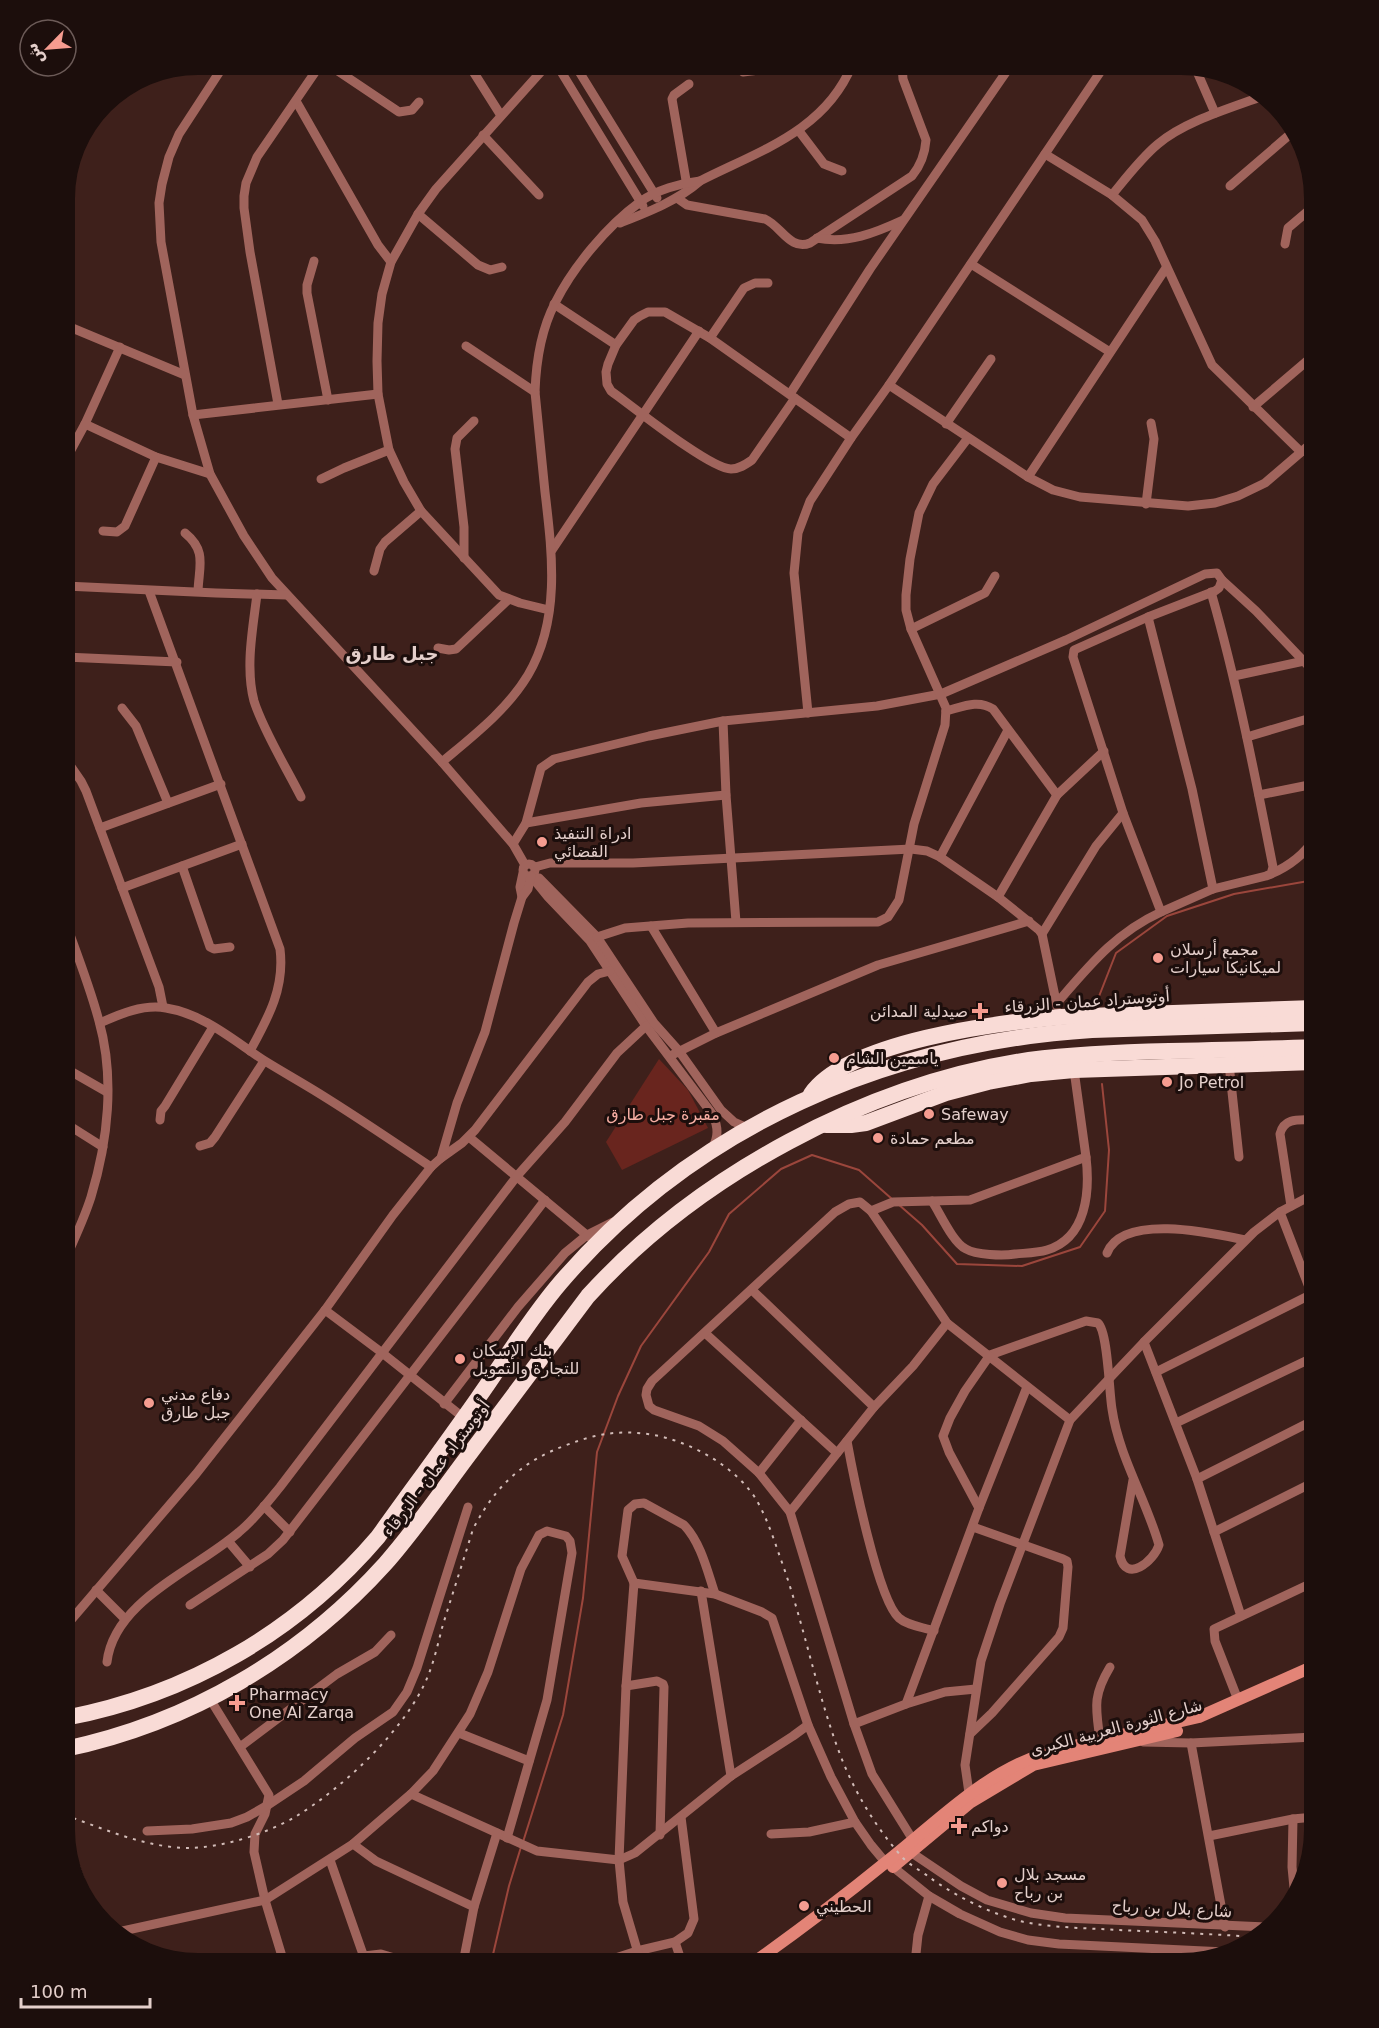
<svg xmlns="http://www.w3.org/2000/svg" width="1379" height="2028" font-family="'DejaVu Sans','Noto Naskh Arabic',sans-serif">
<rect width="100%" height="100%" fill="#3e201b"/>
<!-- green -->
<polygon fill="#69251e" points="659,1059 688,1090 708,1128 622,1170 606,1142"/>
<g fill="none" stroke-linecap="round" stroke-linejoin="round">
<!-- stream -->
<g stroke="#9b463c" stroke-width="2">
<polyline points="1096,1004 1116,953 1167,916 1234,894 1314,880"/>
<polyline points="898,1204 922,1225 957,1264 1022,1266 1080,1247 1105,1211 1109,1150 1102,1084"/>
<polyline points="523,1842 563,1715 583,1598 597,1452 618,1396 641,1346 709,1252 729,1214 781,1169 812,1155 859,1170 892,1199"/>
<polyline points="491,1963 509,1886 521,1847"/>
</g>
<!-- street -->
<g stroke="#a0645c" stroke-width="9">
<polyline points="224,65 179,134 169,157 162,184 159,203 161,242 193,415 210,474 244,536 272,578 442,762 513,844 525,865"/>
<polyline points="329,65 399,112 412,110 419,102"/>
<polyline points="469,65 500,114"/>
<polyline points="547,65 436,189 418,214 391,262 382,294 378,323 377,361 378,394 389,450 404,482 421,511 499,595 520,603 549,610"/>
<polyline points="557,65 643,206"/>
<polyline points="575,65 657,198"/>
<polyline points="1195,67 1215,113"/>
<polyline points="743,72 804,65"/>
<polyline points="296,101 378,245 391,262"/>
<polyline points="799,131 824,164 842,171"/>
<polyline points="483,135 539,195"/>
<polyline points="1045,154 1112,195 1142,220 1155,241 1212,365 1301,452"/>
<polyline points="687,186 672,99 674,95 689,84"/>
<polyline points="1230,186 1295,130"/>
<path d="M1112 195C1126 178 1141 158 1158 144 1185 121 1231 108 1263 96"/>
<path d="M677 198 687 205 765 219C781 226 790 251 810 243L912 176C921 165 925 154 926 140L903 79 902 65"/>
<polyline points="418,214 478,265 490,270 502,267"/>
<path d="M620 223C648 212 677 201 700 181 759 151 825 131 852 65"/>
<path d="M817 238C848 244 875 233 903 220"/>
<polyline points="1285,244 1288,228 1314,206"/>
<polyline points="314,261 307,285 307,293 328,400"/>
<polyline points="971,264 1110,352"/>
<polyline points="554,304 616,345"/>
<polyline points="65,325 185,375"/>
<polyline points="710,338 744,288 755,283 768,283"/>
<polyline points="466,346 535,392"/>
<polyline points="889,385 1028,477 1053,490 1080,497 1188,506 1215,503 1238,496 1265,483 1314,441"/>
<polyline points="790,394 870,269 1011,65"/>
<path d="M795 398 752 460C745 465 739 469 731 469 710 469 632 406 611 391L607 384 606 372 608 364 616 345 634 320 640 316 648 312H665L710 338 851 438"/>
<polyline points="278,404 250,252 244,208 244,196 246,183 257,157 320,65"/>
<polyline points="1253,407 1314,355"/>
<polyline points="193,415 378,394"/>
<polyline points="85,424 156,457 210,474"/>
<polyline points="946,424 991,359"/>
<polyline points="65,461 85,424 120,347"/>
<polyline points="1028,477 1166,268"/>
<polyline points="321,479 344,468 389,450"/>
<polyline points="1146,504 1154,439 1151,423"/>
<polyline points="103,531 117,532 125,526 156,457"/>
<path d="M185 533C207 551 199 566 198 591"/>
<polyline points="552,550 699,331"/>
<polyline points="464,558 464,527 455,449 457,438 474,421"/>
<polyline points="374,571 380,549 385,542 421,511"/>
<polyline points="1222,580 1256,611 1314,672"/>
<polyline points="65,586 216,593 287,595"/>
<path d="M149 591 280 949C285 988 268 1018 250 1051"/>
<path d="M257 594C253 628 245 667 254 701 263 730 287 769 301 797"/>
<polyline points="1148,617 1192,789 1213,889"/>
<polyline points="911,629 985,593 995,576"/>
<polyline points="438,648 449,650 456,649 509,599"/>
<polyline points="65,657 177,662"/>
<polyline points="1234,676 1304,661"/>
<polyline points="122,708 136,726 168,803"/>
<path d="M946 711C962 707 978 699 993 709L1057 795"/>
<polyline points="808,713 794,573 798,533 810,501 851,438 889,385 1105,65"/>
<polyline points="723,721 726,795 736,922"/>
<polyline points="1247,737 1314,717"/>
<polyline points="65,758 81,781 86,791 159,987 163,1007"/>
<path d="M442 762C473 736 507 710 528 675 561 619 552 552 545 492 542 459 538 425 535 392 536 363 541 330 555 303 573 267 607 226 640 202 656 190 681 183 700 181"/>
<polyline points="1259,795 1314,784"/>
<polyline points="526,823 641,803 726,795"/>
<polyline points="100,828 221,784"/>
<path d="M513 844 526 823 541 768 554 759 649 736 723 721 877 706 941 694 1066 640 1205 574 1217 573 1222 580 1219 588 1215 591 1148 617 1074 650 1073 657 1123 813 1161 912C1115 933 1089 966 1057 1003"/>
<polyline points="940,857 1008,730"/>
<circle cx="529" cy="870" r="6"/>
<polyline points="182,866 210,947 214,949 230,947"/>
<polyline points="535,867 550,863 633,863 911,849 927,851 940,857 998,897 1039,930 1042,934 1057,1006"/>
<path d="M1271 874C1289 866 1304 855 1314 839"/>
<path d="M531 876 548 897 590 941 646 1026 713 1115C718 1127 719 1137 712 1148"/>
<polyline points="539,878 597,937 654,1023 679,1051 721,1110 734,1122 750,1129"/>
<polyline points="122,888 242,844"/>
<polyline points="522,897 520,887 523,873"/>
<polyline points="998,897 1057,795 1104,751"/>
<path d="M1161 912 1213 889 1266 876 1271 874 1273 867C1255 775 1237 683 1211 592"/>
<polyline points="651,926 716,1033"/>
<polyline points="1042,934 1096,846 1123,813"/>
<polyline points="597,937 625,928 688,923 878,922 888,917 899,900 914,824 945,725 946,708 911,629 906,610 906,595 910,559 919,513 933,484 968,438"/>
<path d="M100 1023C120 1014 143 1004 166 1008 204 1014 234 1041 265 1061 286 1074 308 1086 328 1099 363 1121 397 1144 431 1167"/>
<polyline points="670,1056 716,1033 878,965 1029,921"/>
<polyline points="1229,1064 1239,1157"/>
<polyline points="65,1068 107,1092"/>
<polyline points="160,1120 161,1111 165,1106 213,1027"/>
<polyline points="65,1123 103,1147"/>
<polyline points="469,1137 589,1237"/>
<polyline points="200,1146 210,1143 215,1137 264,1061"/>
<polyline points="441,1158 462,1143 475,1130 588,982 598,974 610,971"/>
<path d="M932 1201C940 1213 953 1243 966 1249 976 1255 1003 1256 1015 1254 1026 1253 1037 1253 1047 1250 1087 1238 1090 1191 1086 1157"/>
<path d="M1291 1206 1280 1134C1284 1117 1300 1120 1314 1120"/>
<polyline points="871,1211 893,1202 970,1200 1086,1157 1074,1070"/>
<polyline points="1280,1212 1312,1295"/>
<path d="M1107 1253C1123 1213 1212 1233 1245 1240"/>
<path d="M65 1260C74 1240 84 1219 91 1197 108 1141 115 1078 99 1021 90 987 77 954 65 921"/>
<polyline points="752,1290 874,1407"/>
<polyline points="325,1310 381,1352 464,1418"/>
<polyline points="705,1333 837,1453"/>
<polyline points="1144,1342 1197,1479 1241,1616"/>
<polyline points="1156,1372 1314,1293"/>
<polyline points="444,1404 518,1307 565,1253 587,1235 613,1222"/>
<polyline points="1176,1423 1314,1357"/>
<path d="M847 1441C853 1474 878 1600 899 1618 908 1626 923 1627 934 1631"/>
<polyline points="759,1473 801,1420"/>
<polyline points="1197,1479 1314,1420"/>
<polyline points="264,1506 290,1532"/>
<path d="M979 1508 949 1452 943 1436 950 1418 965 1391 990 1355 1086 1321 1098 1323C1108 1332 1109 1392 1112 1409 1119 1457 1146 1499 1159 1545 1154 1561 1126 1584 1120 1556L1133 1480"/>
<polyline points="790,1512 874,1407 913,1366 947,1323"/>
<polyline points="1214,1532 1314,1482"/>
<polyline points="228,1541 250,1567"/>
<path d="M634 1583 622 1556 628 1510 635 1504 644 1503 684 1525C701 1543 707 1570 715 1594"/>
<polyline points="96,1590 125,1619"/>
<polyline points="701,1591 731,1776"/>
<polyline points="190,1605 268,1554 283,1540 545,1200"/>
<polyline points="65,1627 196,1474 325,1310 393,1215 431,1167 441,1158 457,1103 485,1032 514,923 522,897 528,889 531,876"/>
<path d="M107 1662C114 1600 197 1569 239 1532 254 1520 267 1503 280 1487L517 1176 565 1122 617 1053 646 1026"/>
<polyline points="626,1686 657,1681 663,1684 664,1687 660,1835"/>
<polyline points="210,1699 269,1795 265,1814 255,1834 254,1852 265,1900 284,1963"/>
<polyline points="1238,1700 1215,1641 1214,1629 1314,1582"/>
<polyline points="906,1704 945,1692 976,1689"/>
<polyline points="854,1724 906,1704 979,1508 1027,1387"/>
<polyline points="459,1733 529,1761"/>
<polyline points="970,1734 992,1713 1059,1637 1063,1628 1068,1567 1067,1561 1063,1559 973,1527"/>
<path d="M1100 1740C1096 1708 1092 1697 1110 1667"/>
<polyline points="1143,1742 1191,1743 1314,1737"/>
<polyline points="1191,1743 1225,1927"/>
<polyline points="240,1747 337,1674 375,1652 391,1635"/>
<polyline points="411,1794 537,1851 619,1860 635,1853 731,1776 793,1736 808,1725"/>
<polyline points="970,1800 965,1765 981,1661 1000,1604 1070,1420 1144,1342 1254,1232 1280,1212 1314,1194"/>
<polyline points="1293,1819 1292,1867 1295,1898"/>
<polyline points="147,1831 192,1829 231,1823 247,1817 268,1805 304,1781 355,1738 393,1712 407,1692 417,1668 468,1507"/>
<polyline points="771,1834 809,1832 855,1822"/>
<polyline points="1209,1836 1293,1819 1314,1817"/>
<polyline points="913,1840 872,1774 854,1724 790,1512 759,1473 723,1441 699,1426 654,1410 649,1406 646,1395 647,1389 652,1381 835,1212 849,1204 860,1202 871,1211 947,1323 1070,1420"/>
<polyline points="353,1844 376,1861 474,1907"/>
<polyline points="912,1853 961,1886 987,1900 1031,1913 1065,1918 1266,1927"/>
<polyline points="72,1857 89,1904"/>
<polyline points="330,1860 366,1963"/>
<polyline points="893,1867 929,1896 960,1914 1000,1932 1028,1940 1059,1944 1225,1952"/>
<polyline points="118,1932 265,1900 353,1844 411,1794 433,1771 470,1714 488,1672 521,1569 539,1535 547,1531 566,1536 570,1541 572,1553 547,1700 507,1838"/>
<polyline points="675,1942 682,1963"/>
<polyline points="364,1956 381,1954 411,1963"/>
<polyline points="463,1963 474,1907 497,1833"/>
<polyline points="600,1963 637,1951 675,1942 688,1933 694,1919 681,1817"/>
<polyline points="641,1963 623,1902 619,1860 626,1686 634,1583 715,1594 762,1612 772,1618 808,1725 831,1777 855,1822 871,1845 886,1863"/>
<polyline points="915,1963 918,1935 929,1896"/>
</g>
<!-- secondary -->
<g stroke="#e38477" stroke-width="12">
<polyline points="893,1867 971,1802 1033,1765 1177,1731"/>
<path d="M753 1963C798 1931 842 1898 885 1863 939 1821 984 1771 1052 1751L1199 1717 1314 1666"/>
</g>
<!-- highway -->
<g stroke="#f9dbd6" stroke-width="16">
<path d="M811 1094C848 1041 998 1023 1060 1017L1314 1008"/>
<polyline points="826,1125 851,1125 866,1123 946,1093 988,1082 1031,1074 1074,1070 1314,1062"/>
<path d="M65 1718C187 1695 297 1632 378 1537 411 1491 445 1445 478 1398 505 1360 530 1318 561 1282 696 1125 887 1043 1092 1030L1314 1023"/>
<path d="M65 1749C189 1723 300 1658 385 1564 416 1529 443 1489 471 1452 510 1400 549 1348 588 1296 698 1175 867 1084 1029 1060 1075 1054 1122 1052 1169 1051 1218 1050 1266 1049 1314 1047"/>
</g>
<!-- rail -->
<path stroke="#d2bcb8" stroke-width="2" stroke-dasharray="3 6" stroke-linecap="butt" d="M65 1815C104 1829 144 1847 187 1848 221 1848 266 1834 295 1817 343 1788 407 1728 428 1676 434 1661 438 1644 442 1628 452 1595 463 1562 473 1529 501 1475 535 1453 591 1437 621 1429 656 1432 684 1444 710 1454 738 1473 754 1496 766 1515 773 1537 780 1557 803 1620 815 1686 838 1749 852 1788 875 1827 903 1858 910 1865 921 1871 929 1877 955 1896 993 1915 1024 1922 1055 1928 1087 1928 1118 1930 1164 1932 1211 1934 1257 1937"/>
</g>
<!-- markers -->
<g fill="#f59c90" stroke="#1c0e0c" stroke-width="2">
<circle cx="542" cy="842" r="6"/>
<circle cx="1158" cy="958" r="6"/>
<path d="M977 1002h6v6h6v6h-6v6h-6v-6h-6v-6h6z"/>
<circle cx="834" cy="1058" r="6"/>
<circle cx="1167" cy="1082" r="6"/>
<circle cx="929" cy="1114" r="6"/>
<circle cx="878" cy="1138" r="6"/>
<circle cx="460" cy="1359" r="6"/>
<circle cx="149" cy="1403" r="6"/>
<path d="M234 1694h6v6h6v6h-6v6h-6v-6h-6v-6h6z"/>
<path d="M956 1817h6v6h6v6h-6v6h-6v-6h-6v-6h6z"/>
<circle cx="1002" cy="1883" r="6"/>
<circle cx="804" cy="1906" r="6"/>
</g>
<g text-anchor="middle" stroke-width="6" stroke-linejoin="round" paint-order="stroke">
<!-- poi labels -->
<g font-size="16" fill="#e4cfcb" stroke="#1c0e0c" text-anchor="start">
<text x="554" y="839">ادراة التنفيذ<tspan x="554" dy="18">القضائي</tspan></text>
<text x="1170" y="955">مجمع أرسلان<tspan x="1170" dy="18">لميكانيكا سيارات</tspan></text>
<text x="968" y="1017" text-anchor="end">صيدلية المدائن</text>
<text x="846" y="1064">ياسمين الشام</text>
<text x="1179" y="1088">Jo Petrol</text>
<text x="941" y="1120">Safeway</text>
<text x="890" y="1144">مطعم حمادة</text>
<text x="472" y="1356">بنك الإسكان<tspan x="472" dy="18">للتجارة والتمويل</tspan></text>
<text x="161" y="1400">دفاع مدني<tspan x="161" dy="18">جبل طارق</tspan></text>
<text x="249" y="1700">Pharmacy<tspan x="249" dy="18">One Al Zarqa</tspan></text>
<text x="971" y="1832">دواكم</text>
<text x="1014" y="1880">مسجد بلال<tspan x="1014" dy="18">بن رباح</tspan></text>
<text x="816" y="1912">الحطيني</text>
</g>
<!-- street labels -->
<g font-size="16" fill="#e4cfcb" stroke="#1c0e0c">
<text transform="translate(1087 1001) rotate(-4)" y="6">أوتوستراد عمان - الزرقاء</text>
<text transform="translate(436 1468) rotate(-53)" y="6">أوتوستراد عمان - الزرقاء</text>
<text transform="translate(1116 1727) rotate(-15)" y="6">شارع الثورة العربية الكبرى</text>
<text transform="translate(1172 1908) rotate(3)" y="6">شارع بلال بن رباح</text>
</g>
<!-- park labels -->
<g font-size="16" fill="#f7aea3" stroke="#1c0e0c">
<text x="663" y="1120">مقبرة جبل طارق</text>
</g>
<!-- neighbourhood labels -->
<g font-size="18" font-weight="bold" fill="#e4cfcb" stroke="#1c0e0c">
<text x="392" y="660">جبل طارق</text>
</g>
</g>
<!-- crop -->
<path d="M0 0H1379V2028H0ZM198 75H1181A123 123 0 0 1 1304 198V1830A123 123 0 0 1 1181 1953H198A123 123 0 0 1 75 1830V198A123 123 0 0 1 198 75Z" fill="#1c0e0c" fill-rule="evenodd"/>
<!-- north arrow -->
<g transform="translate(48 48) rotate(245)"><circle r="28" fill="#1c0e0c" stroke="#6c5b58" stroke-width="1.5"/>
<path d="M0-4.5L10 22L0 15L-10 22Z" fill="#f59c90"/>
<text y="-9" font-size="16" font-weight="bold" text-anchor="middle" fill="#e4cfcb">ش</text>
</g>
<!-- scale -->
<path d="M21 1998v9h129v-9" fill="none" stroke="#e4cfcb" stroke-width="3"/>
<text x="30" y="1998" font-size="18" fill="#e4cfcb" stroke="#1c0e0c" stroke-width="4.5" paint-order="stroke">100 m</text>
</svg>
